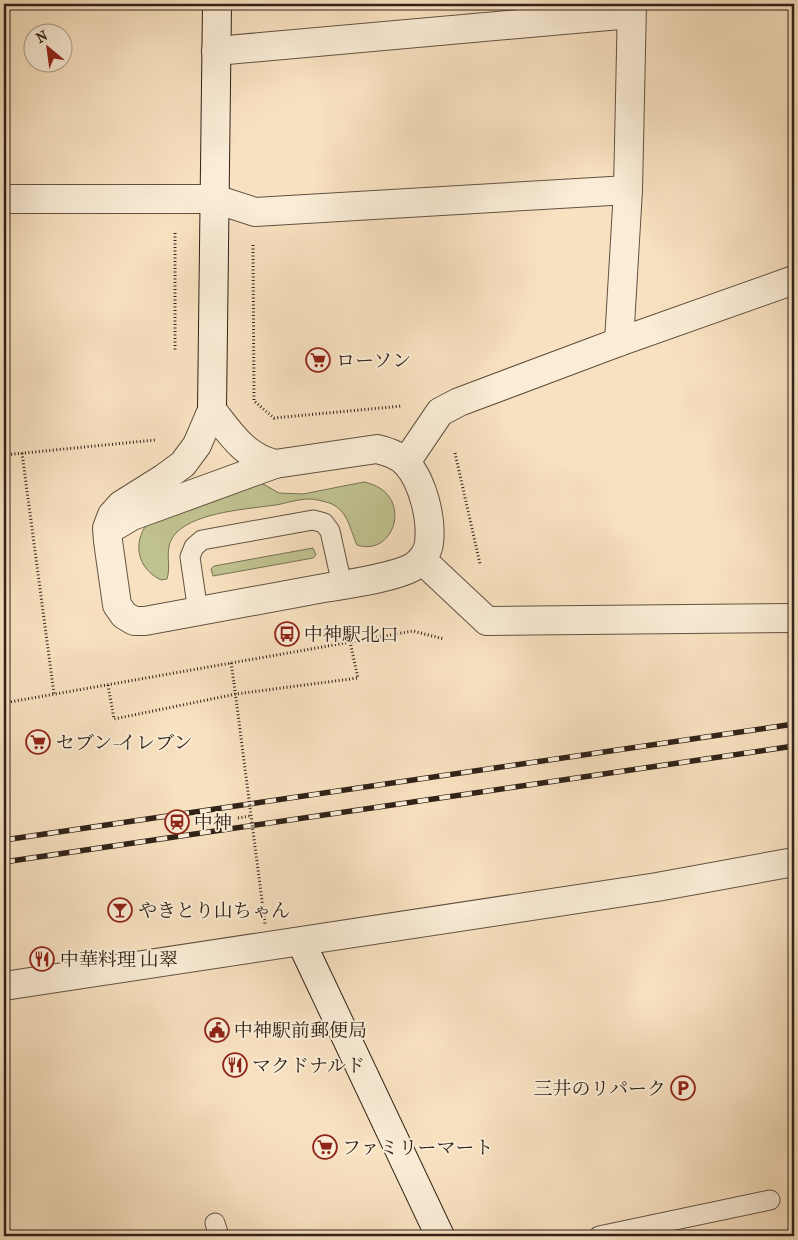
<svg xmlns="http://www.w3.org/2000/svg" width="798" height="1240" font-family="'IM FELL French Canon','Noto Serif JP',serif">
<rect width="100%" height="100%" fill="#f8e1c0"/>
<filter id="stains"><feTurbulence type="fractalNoise" baseFrequency=".004" numOctaves="4"/><feColorMatrix values="0 0 0 0 .2 0 0 0 0 .09 0 0 0 0 .02 0 0 0 .5 -.17"/></filter>
<radialGradient id="worn" r=".72"><stop offset=".6" stop-color="#630" stop-opacity="0"/><stop offset="1" stop-color="#630" stop-opacity=".3"/></radialGradient>
<!-- green -->
<g fill="#c0c290" stroke="#787254">
<path d="M256 480 279 493 303 494 364 482C415 492 396 558 357 545 350 530 349 513 332 504 327 502 315 499 310 499 298 499 287 503 276 505 247 509 198 512 177 532 162 547 172 563 167 579L161 580C138 569 132 544 147 524Z"/>
<polygon points="313,548 316,555 313,558 213,576 211,569 214,566"/>
</g>
<g fill="none" stroke-linecap="round" stroke-linejoin="round">
<!-- lane casing -->
<g stroke="#625242" stroke-width="21">
<g id="lane">
<polyline points="198,612 190,557 194,547 202,540 313,520 324,523 330,531 342,585"/>
<polyline points="215,1223 219,1236"/>
<polyline points="599,1236 770,1200"/>
</g>
</g>
<!-- street casing -->
<g stroke="#625242" stroke-width="30">
<g id="street">
<polyline points="216,51 631,14"/>
<polyline points="4,199 215,199 255,212 628,190"/>
<polyline points="619,342 628,190 632,4"/>
<path d="M212 410C230 433 245 457 275 464L377 449C388 452 399 455 407 464 423 482 432 519 429 543 428 552 421 562 413 567 393 578 348 584 324 588 264 599 204 610 145 621H134L124 615 117 605 108 541 107 528 112 515 121 505 164 478 183 464 197 445Z"/>
<polyline points="406,462 440,412 459,402 619,342 794,280"/>
<polyline points="117,525 132,516 275,464"/>
<polyline points="422,560 487,621 794,618"/>
<polyline points="4,986 657,887 794,862"/>
</g>
</g>
<!-- secondary casing -->
<g stroke="#302218" stroke-width="30">
<g id="secondary">
<polyline points="212,410 217,4"/>
<polyline points="301,942 440,1236"/>
</g>
</g>
<!-- path -->
<g stroke="#302218" stroke-width="3" stroke-dasharray="1 2.5" stroke-linecap="butt">
<polyline points="175,233 175,352"/>
<polyline points="253,245 254,401 274,418 402,406"/>
<polyline points="22,453 54,694"/>
<polyline points="455,453 480,564"/>
<polyline points="4,455 155,440"/>
<polyline points="231,663 234,683"/>
<polyline points="108,685 114,719 236,694 358,678 350,642"/>
<polyline points="4,703 413,631 444,639"/>
<polyline points="238,818 250,816"/>
</g>
<!-- lane -->
<use href="#lane" stroke="#faecd6" stroke-width="19"/>
<!-- street -->
<use href="#street" stroke="#faecd6" stroke-width="28"/>
<!-- secondary -->
<use href="#secondary" stroke="#faecd6" stroke-width="28"/>
<!-- rail casing -->
<g stroke="#302218" stroke-width="5.5">
<g id="rail">
<polyline points="4,840 794,724"/>
<polyline points="4,862 794,746"/>
</g>
</g>
<!-- rail -->
<use href="#rail" stroke="#faecd6" stroke-width="4" stroke-dasharray="11" stroke-linecap="butt"/>
<!-- path-bridge -->
<polyline stroke="#302218" stroke-width="3" stroke-dasharray="1 2.5" stroke-linecap="butt" points="234,683 265,924"/>
</g>
<!-- icons -->
<defs>
<g id="supermarket-ring" transform="scale(1.25)"><circle r="9.5" fill="#faecd6" stroke="#8f2418" stroke-width="1.5"/><path d="M-6-5.5h2.5l.6 2H6L4.5 2H-2.5L-4.4-4H-6ZM-1.5 3.2a1.3 1.3 0 1 0 .1 0ZM3 3.2a1.3 1.3 0 1 0 .1 0Z" fill="#8f2418"/></g>
<g id="bus-ring" transform="scale(1.25)"><circle r="9.5" fill="#faecd6" stroke="#8f2418" stroke-width="1.5"/><path d="M-5-6H5V4H4V6H2V4H-2V6H-4V4H-5ZM-3.5-4V0h7V-4ZM-3.5 1.2v1.5H-2V1.2ZM2 1.2v1.5H3.5V1.2Z" fill="#8f2418"/></g>
<g id="station-ring" transform="scale(1.25)"><circle r="9.5" fill="#faecd6" stroke="#8f2418" stroke-width="1.5"/><path d="M-3-6H3Q5-6 5-4V2Q5 4 3 4L4.5 6H3L1.5 4h-3L-3 6H-4.5L-3 4Q-5 4-5 2V-4Q-5-6-3-6ZM-3.5-4v3h7v-3ZM-3.5 1v1.5H-2V1ZM2 1v1.5H3.5V1Z" fill="#8f2418"/></g>
<g id="bar-ring" transform="scale(1.25)"><circle r="9.5" fill="#faecd6" stroke="#8f2418" stroke-width="1.5"/><path d="M-6-5H6L.8 .8V4.5H3.5V6h-7V4.5H-.8V.8Z" fill="#8f2418"/></g>
<g id="restaurant-ring" transform="scale(1.25)"><circle r="9.5" fill="#faecd6" stroke="#8f2418" stroke-width="1.5"/><path d="M-5-6h1v4h1v-4h1v4h1v-4h1v5L-1.5 .5V6h-2V.5L-5-1ZM5-6V6H3V1.5H1.5Q1.5-4 5-6Z" fill="#8f2418"/></g>
<g id="civic-ring" transform="scale(1.25)"><circle r="9.5" fill="#faecd6" stroke="#8f2418" stroke-width="1.5"/><path d="M-.6-6.5H3V-4.5H.6V-3L4-1V1h2V6H-6V1h2V-1L-.6-3ZM-1.2 2.5V6h2.4V2.5Z" fill="#8f2418"/></g>
<g id="parking-ring" transform="scale(1.25)"><circle r="9.5" fill="#faecd6" stroke="#8f2418" stroke-width="1.5"/><path d="M-3.5-5.5H1a3.5 3.5 0 0 1 0 7H-1V5.5H-3.5ZM-1-3.4V-.6H.8a1.4 1.4 0 0 0 0-2.8Z" fill="#8f2418"/></g>
</defs>
<g fill-rule="evenodd">
<use href="#supermarket-ring" x="318" y="360"/>
<use href="#bus-ring" x="287" y="634"/>
<use href="#supermarket-ring" x="38" y="742"/>
<use href="#station-ring" x="177" y="822"/>
<use href="#bar-ring" x="120" y="910"/>
<use href="#restaurant-ring" x="42" y="959"/>
<use href="#civic-ring" x="217" y="1030"/>
<use href="#restaurant-ring" x="235" y="1065"/>
<use href="#parking-ring" x="683" y="1088"/>
<use href="#supermarket-ring" x="325" y="1147"/>
</g>
<g text-anchor="middle" stroke-width="4" stroke-linejoin="round" paint-order="stroke">
<!-- poi labels -->
<g font-size="19" fill="#302218" stroke="#faecd6" text-anchor="start">
<text x="336" y="367">ローソン</text>
<text x="304" y="641">中神駅北口</text>
<text x="56" y="749">セブン-イレブン</text>
<text x="194" y="829">中神</text>
<text x="138" y="917">やきとり山ちゃん</text>
<text x="60" y="966">中華料理 山翠</text>
<text x="234" y="1037">中神駅前郵便局</text>
<text x="252" y="1072">マクドナルド</text>
<text x="666" y="1095" text-anchor="end">三井のリパーク</text>
<text x="342" y="1154">ファミリーマート</text>
</g>
</g>
<!-- margin -->
<rect width="798" height="1240" fill="none" stroke="#f8e1c0" stroke-width="20"/>
<rect x="5" y="5" width="788" height="1230" fill="none" stroke="#302218" stroke-width="2.5"/>
<rect x="10" y="10" width="778" height="1220" fill="none" stroke="#302218"/>
<!-- north arrow -->
<g transform="translate(48 48) rotate(331)"><circle r="24" fill="#faecd6" stroke="#a99b8a"/>
<path d="M0-4L9 19L0 12L-9 19Z" fill="#8f2418"/>
<text y="-8" font-size="14" font-weight="bold" text-anchor="middle" fill="#302218">N</text>
</g>
<rect width="100%" height="100%" filter="url(#stains)"/>
<rect width="100%" height="100%" fill="url(#worn)"/>
</svg>
